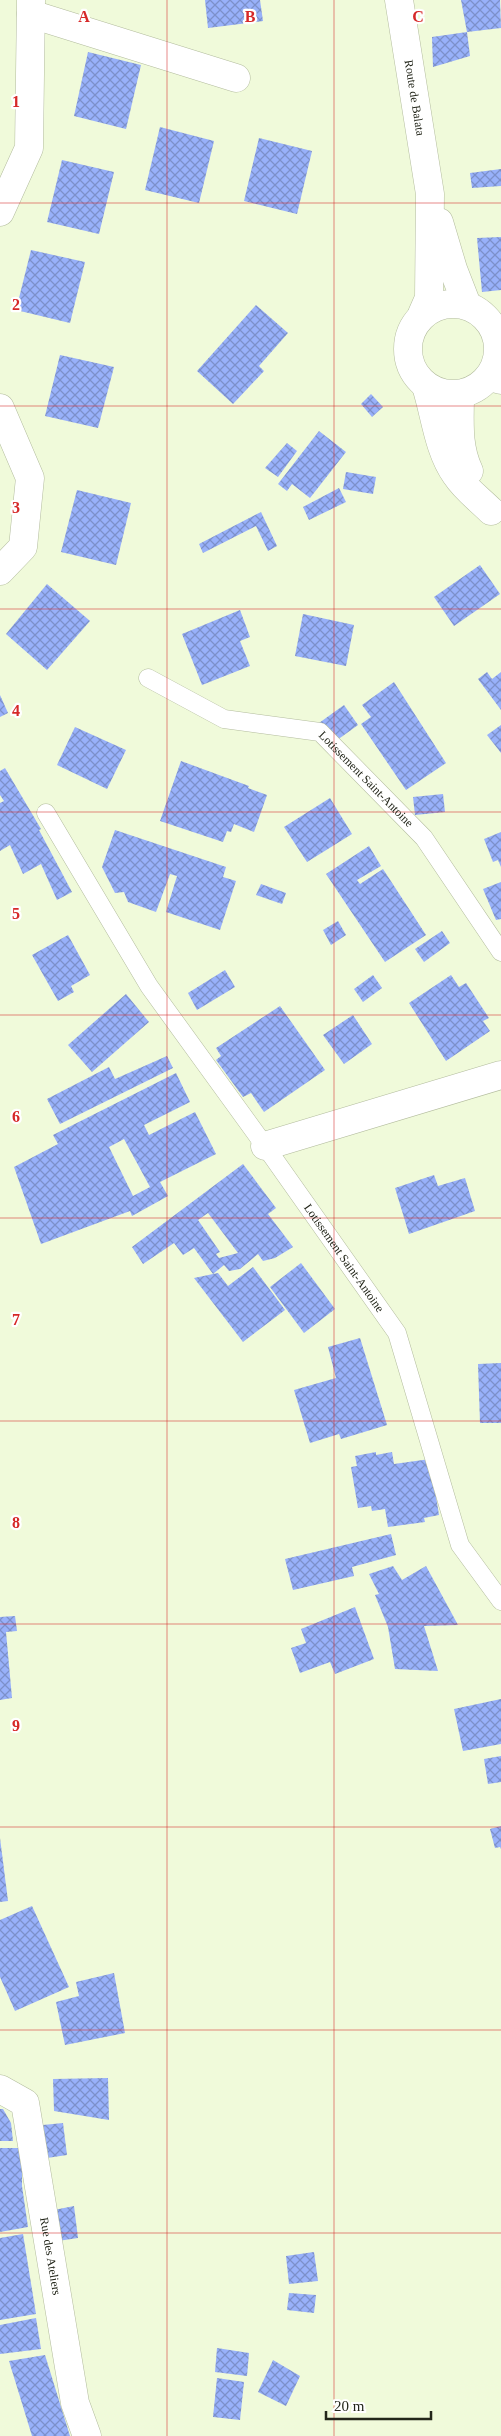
<svg xmlns="http://www.w3.org/2000/svg" width="501" height="2436" font-family="Georgia,serif">
<defs>
<pattern id="building-cross-hatch" width="8" height="8" patternUnits="userSpaceOnUse" patternTransform="scale(1.25)"><rect width="8" height="8" fill="#98b1fa"/><path d="M0 0l8 8M0 8l8-8" fill="none" stroke="#7c90ca"/></pattern>
</defs>
<rect width="100%" height="100%" fill="#f0fada"/>
<!-- building -->
<g fill="url(#building-cross-hatch)" fill-rule="evenodd">
<polygon points="205,0 260,0 263,21 208,28"/>
<polygon points="461,0 500,0 501,28 467,32"/>
<polygon points="467,32 470,56 433,67 432,37"/>
<polygon points="88,52 141,65 126,129 74,116"/>
<polygon points="160,127 214,141 199,203 145,190"/>
<polygon points="259,138 312,151 297,214 244,201"/>
<polygon points="62,160 114,172 99,234 47,222"/>
<polygon points="501,169 501,186 472,188 470,173"/>
<polygon points="501,237 501,290 482,292 477,238"/>
<polygon points="31,250 85,262 70,323 16,310"/>
<polygon points="256,305 288,333 259,366 264,371 233,404 197,371"/>
<polygon points="60,355 114,367 98,428 45,416"/>
<polygon points="371,394 383,407 372,417 361,404"/>
<polygon points="319,431 346,452 310,498 292,484 287,491 278,484"/>
<polygon points="287,443 297,451 278,477 265,468"/>
<polygon points="346,472 376,477 373,494 343,489"/>
<polygon points="339,488 346,502 309,520 303,507"/>
<polygon points="77,490 131,503 116,565 61,552"/>
<polygon points="261,512 277,546 268,551 256,526 203,553 199,544"/>
<polygon points="480,565 500,594 454,626 434,597"/>
<polygon points="47,584 90,621 47,670 6,634"/>
<polygon points="240,610 250,637 240,641 250,666 202,685 182,634"/>
<polygon points="303,614 354,625 346,666 295,656"/>
<polygon points="487,672 492,679 501,672 501,710 478,679"/>
<polygon points="394,682 446,763 406,790 361,724 371,717 362,705"/>
<polygon points="0,695 8,713 0,717"/>
<polygon points="344,705 358,725 333,743 319,723"/>
<polygon points="501,725 501,753 487,735"/>
<polygon points="75,727 126,750 107,789 57,765"/>
<polygon points="181,761 249,786 248,788 267,795 254,832 234,824 231,832 227,831 223,842 160,821"/>
<polygon points="5,768 41,829 39,830 72,892 57,900 41,864 23,874 10,845 0,851 0,803 4,801 0,795 0,771"/>
<polygon points="443,794 445,812 415,815 413,797"/>
<polygon points="330,798 352,834 307,862 284,827"/>
<polygon points="115,830 226,867 223,877 236,881 220,930 166,912 177,876 170,874 156,912 128,902 124,892 115,893 102,867"/>
<polygon points="501,832 501,867 498,860 493,862 484,839"/>
<polygon points="369,846 381,866 357,880 360,884 383,869 426,935 385,962 326,874"/>
<polygon points="501,882 501,919 496,920 483,889"/>
<polygon points="261,884 286,893 282,904 256,895"/>
<polygon points="338,921 346,935 331,945 323,930"/>
<polygon points="442,931 450,943 424,962 415,949"/>
<polygon points="68,935 90,975 71,986 74,992 58,1001 32,955"/>
<polygon points="225,970 235,987 197,1010 188,993"/>
<polygon points="373,975 382,988 363,1002 354,989"/>
<polygon points="451,975 459,987 466,983 489,1018 483,1021 490,1031 446,1061 409,1003"/>
<polygon points="126,994 149,1022 92,1072 68,1045"/>
<polygon points="280,1006 325,1070 264,1112 251,1093 243,1097 216,1060 221,1056 216,1048"/>
<polygon points="353,1015 372,1044 344,1064 323,1035"/>
<polygon points="167,1056 173,1068 60,1124 47,1099 109,1067 115,1079"/>
<path d="M176 1073 190 1102 144 1125 149 1135 195 1112 216 1154 160 1182 168 1196 132 1216 130 1211 41 1244 14 1167 58 1144 53 1135ZM124 1139 150 1187 133 1196 109 1147Z"/>
<path d="M243 1164 276 1208 268 1214 293 1247 275 1258 263 1261 258 1254 240 1269 229 1271 224 1265 213 1274 218 1273 228 1286 253 1267 285 1310 243 1342 194 1278 213 1274 194 1248 183 1255 174 1243 143 1264 132 1247ZM208 1213 238 1253 219 1258 216 1254 220 1252 198 1220Z"/>
<polygon points="434,1175 438,1186 465,1178 475,1211 409,1234 395,1188"/>
<polygon points="301,1263 335,1309 304,1333 270,1287"/>
<polygon points="360,1338 387,1425 341,1439 339,1434 310,1443 294,1390 336,1378 328,1347"/>
<polygon points="501,1363 501,1423 480,1423 478,1364"/>
<polygon points="376,1452 376,1455 392,1452 394,1464 430,1459 439,1515 424,1518 425,1522 388,1527 385,1509 372,1511 371,1506 358,1508 351,1467 357,1466 355,1456"/>
<polygon points="391,1534 396,1555 352,1567 354,1576 293,1590 285,1559"/>
<polygon points="393,1566 402,1580 426,1566 458,1625 424,1626 438,1671 395,1669 388,1627 375,1595 379,1594 369,1574"/>
<polygon points="355,1607 374,1659 335,1674 330,1662 300,1673 291,1648 306,1643 301,1629"/>
<polygon points="15,1616 17,1631 6,1632 12,1698 0,1700 0,1617"/>
<polygon points="501,1699 501,1744 463,1751 454,1709"/>
<polygon points="501,1756 501,1782 488,1784 484,1759"/>
<polygon points="501,1826 501,1849 500,1847 495,1848 490,1829"/>
<polygon points="0,1838 8,1901 0,1902"/>
<polygon points="32,1906 69,1987 15,2011 0,1977 0,1920"/>
<polygon points="114,1973 125,2033 65,2045 56,2002 79,1996 76,1982"/>
<polygon points="108,2078 109,2120 54,2111 53,2079"/>
<polygon points="0,2109 3,2109 11,2123 13,2141 0,2141"/>
<polygon points="63,2123 67,2155 47,2158 43,2125"/>
<polygon points="0,2148 22,2148 22,2186 28,2227 0,2232"/>
<polygon points="74,2206 78,2238 58,2241 54,2210"/>
<polygon points="23,2234 36,2314 0,2320 0,2238"/>
<polygon points="314,2252 318,2281 289,2284 286,2256"/>
<polygon points="289,2293 316,2295 314,2313 287,2310"/>
<polygon points="36,2318 41,2349 0,2354 0,2325"/>
<polygon points="217,2348 249,2353 247,2376 215,2372"/>
<polygon points="45,2355 70,2436 32,2436 9,2361"/>
<polygon points="273,2360 300,2376 286,2406 258,2392"/>
<polygon points="217,2378 244,2382 240,2420 213,2417"/>
</g>
<g fill="none" stroke-linecap="round" stroke-linejoin="round">
<!-- service casing -->
<g stroke="#b3bc9e" stroke-width="19">
<g id="service">
<path id="s1" d="M148 678 224 719 320 732 424 838 501 952"/>
<path id="s2" d="M46 813 149 986 265 1146 397 1333 460 1545 501 1601"/>
</g>
</g>
<!-- minor casing -->
<g stroke="#b3bc9e" stroke-width="29">
<g id="minor">
<polyline points="31,14 236,78"/>
<polyline points="0,212 29,148 31,0"/>
<polyline points="0,408 30,478 23,547 0,571"/>
<polyline points="265,1146 501,1075"/>
<path id="s3" d="M0 2089 25 2103 75 2403 87 2436"/>
</g>
</g>
<!-- tertiary casing -->
<g stroke="#b3bc9e" stroke-width="29">
<g id="tertiary">
<polyline points="498,342 501,344"/>
<polyline points="489,377 501,380"/>
</g>
</g>
<!-- secondary casing -->
<g stroke="#b3bc9e" stroke-width="29">
<g id="secondary">
<path id="s4" d="M399 0 430 194 429 298 422 314"/>
<polyline points="439,222 453,269 467,305"/>
<circle cx="453" cy="349" r="45"/>
<path d="M426 386C435 414 438 450 456 475 465 489 479 499 491 511"/>
<path d="M460 394C460 420 457 446 469 471"/>
</g>
</g>
<!-- service -->
<use href="#service" stroke="#fff" stroke-width="18"/>
<!-- minor -->
<use href="#minor" stroke="#fff" stroke-width="28"/>
<!-- tertiary -->
<use href="#tertiary" stroke="#fff" stroke-width="28"/>
<!-- secondary -->
<use href="#secondary" stroke="#fff" stroke-width="28"/>
</g>
<!-- grid -->
<path fill="none" stroke="#d62828" stroke-width="1" stroke-opacity="0.55" d="M167 0V2436M334 0V2436M0 203H501M0 406H501M0 609H501M0 812H501M0 1015H501M0 1218H501M0 1421H501M0 1624H501M0 1827H501M0 2030H501M0 2233H501"/>
<g text-anchor="middle" stroke-width="4.5" stroke-linejoin="round" paint-order="stroke">
<!-- street labels -->
<g font-size="12" fill="#23261a" stroke="#fff">
<text dy="4" stroke="none"><textPath href="#s4" startOffset="99">Route de Balata</textPath></text>
<text dy="4" stroke="none"><textPath href="#s1" startOffset="249">Lotissement Saint-Antoine</textPath></text>
<text dy="4" stroke="none"><textPath href="#s2" startOffset="536">Lotissement Saint-Antoine</textPath></text>
<text dy="4" stroke="none"><textPath href="#s3" startOffset="184">Rue des Ateliers</textPath></text>
</g>
</g>
<g font-size="16" text-anchor="middle" font-weight="bold" fill="#d62828" stroke="#fff" stroke-width="4.5" stroke-linejoin="round" paint-order="stroke">
<text x="84" y="22">A</text>
<text x="250" y="22">B</text>
<text x="418" y="22">C</text>
<text x="16" y="107">1</text>
<text x="16" y="310">2</text>
<text x="16" y="513">3</text>
<text x="16" y="716">4</text>
<text x="16" y="919">5</text>
<text x="16" y="1122">6</text>
<text x="16" y="1325">7</text>
<text x="16" y="1528">8</text>
<text x="16" y="1731">9</text>
</g>
<!-- scale -->
<path d="M326 2411v8h105v-8" fill="none" stroke="#23261a" stroke-width="2.5"/>
<text x="334" y="2411" font-size="15" fill="#23261a" stroke="#ffffff" stroke-width="4" paint-order="stroke">20 m</text>
</svg>
